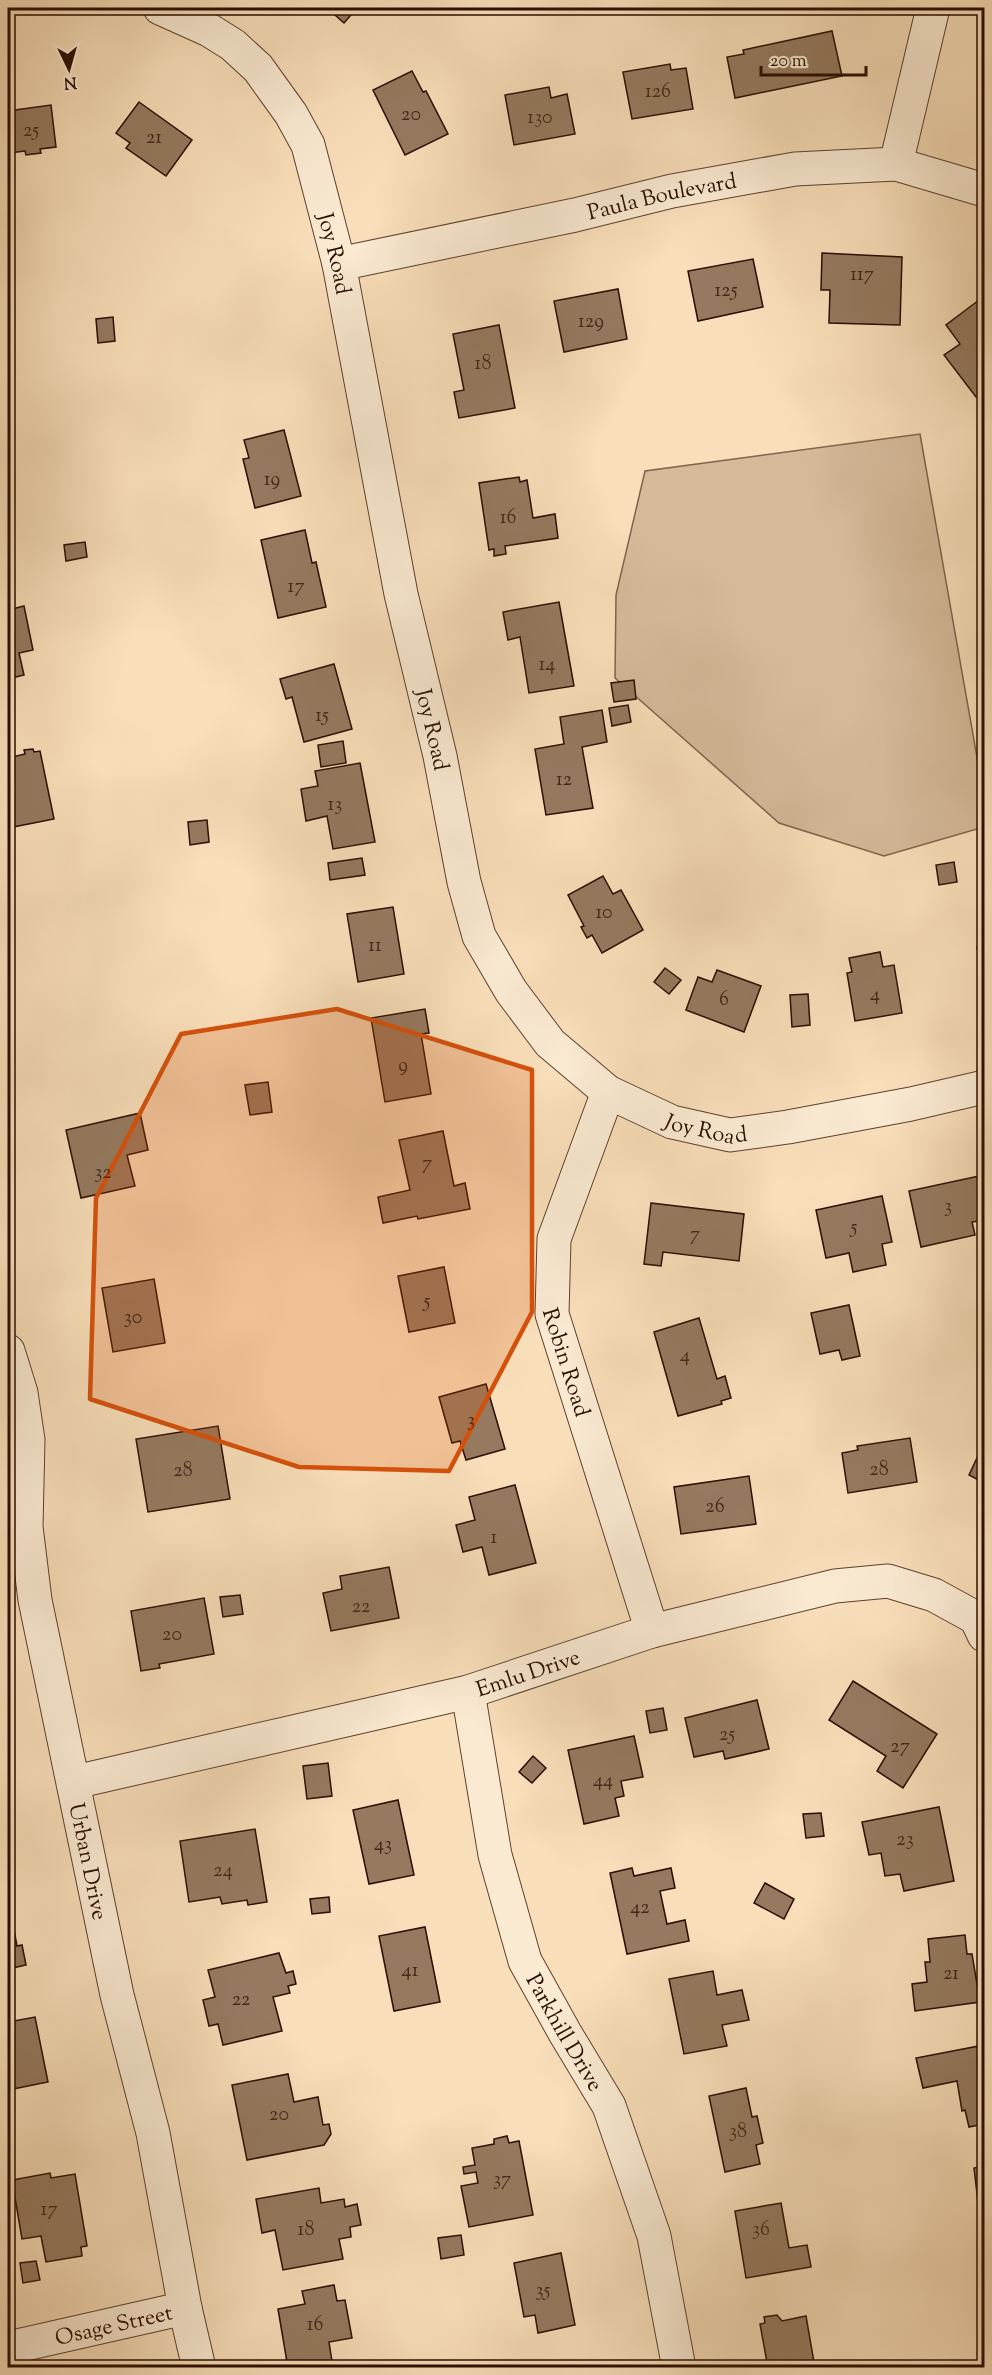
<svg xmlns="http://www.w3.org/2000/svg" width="992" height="2375" font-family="'Sorts Mill Goudy',serif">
<rect width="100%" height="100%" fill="#f8deb9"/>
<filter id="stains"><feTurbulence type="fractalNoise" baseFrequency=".00333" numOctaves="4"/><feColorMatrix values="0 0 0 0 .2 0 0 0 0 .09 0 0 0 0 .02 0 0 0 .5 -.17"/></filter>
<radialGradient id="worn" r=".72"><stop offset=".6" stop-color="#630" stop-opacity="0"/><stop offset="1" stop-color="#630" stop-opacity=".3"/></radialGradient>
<!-- green -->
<polygon fill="#d5ba9a" stroke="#7f644d" stroke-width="1.5" points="920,434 984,797 984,827 884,856 779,823 615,678 616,595 645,471"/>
<!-- building -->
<g fill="#957a60" stroke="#290d00" stroke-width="1.5">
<polygon points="327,8 357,8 344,23"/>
<polygon points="832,31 842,76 735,98 727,57 744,54 743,50"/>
<polygon points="670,64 671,70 686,68 693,109 632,119 623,72"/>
<polygon points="412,71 423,92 426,91 448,134 405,155 373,90"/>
<polygon points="549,87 551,98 567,94 575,134 514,145 505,95"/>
<polygon points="139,102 192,140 166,176 126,148 130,143 116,133"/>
<polygon points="51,105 56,147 40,149 41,153 26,155 25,151 9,153 8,159 8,111"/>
<polygon points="822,253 902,257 900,325 829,323 830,290 821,290"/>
<polygon points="753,259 763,307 698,321 688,271"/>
<polygon points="618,289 627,339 564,352 554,301"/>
<polygon points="979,300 984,308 984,391 976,397 944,355 960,344 946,325"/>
<polygon points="113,317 115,341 98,343 96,319"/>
<polygon points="499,325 515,408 459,418 454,392 464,390 453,334"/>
<polygon points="284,430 301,496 255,508 243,459 249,458 244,440"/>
<polygon points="519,477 520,482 527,480 533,518 555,514 558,538 505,546 506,554 494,556 494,549 489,550 479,483"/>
<polygon points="305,530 312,563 316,562 326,607 278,618 261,540"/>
<polygon points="85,542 87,557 66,561 64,545"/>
<polygon points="559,602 574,686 529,693 520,637 508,640 503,612"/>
<polygon points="24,606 33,650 19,653 24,675 8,679 8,610"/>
<polygon points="334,664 352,729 304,742 292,697 286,699 280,679"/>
<polygon points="634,680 636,699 614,702 611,683"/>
<polygon points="628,705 631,722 612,726 609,708"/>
<polygon points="602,710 607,742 582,747 593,808 546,815 535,749 564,744 560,717"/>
<polygon points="343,741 346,763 321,767 318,745"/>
<polygon points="33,749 34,752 40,751 54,819 8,828 8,758 25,754 24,750"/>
<polygon points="360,763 375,842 333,849 327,816 306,821 301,789 318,786 315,771"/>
<polygon points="207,820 209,842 190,845 188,822"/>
<polygon points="362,858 365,875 330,880 328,863"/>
<polygon points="954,862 957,882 939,885 936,865"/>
<polygon points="603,876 613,894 621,890 643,930 602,953 592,935 587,938 581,927 584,926 568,895"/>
<polygon points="393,907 404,974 358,982 347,914"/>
<polygon points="984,946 984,979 977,947"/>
<polygon points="880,952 883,967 894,965 902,1013 855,1021 847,973 852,972 849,958"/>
<polygon points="665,968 681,980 669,994 654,982"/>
<polygon points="717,970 761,986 744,1032 686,1010 698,977 712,982"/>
<polygon points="808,994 810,1025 792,1027 790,995"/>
<polygon points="425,1009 429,1033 421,1034 431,1094 385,1102 371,1018"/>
<polygon points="268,1082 272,1112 250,1115 245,1085"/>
<polygon points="140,1113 148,1150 127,1155 135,1186 81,1198 66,1130"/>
<polygon points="443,1131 454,1186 465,1183 470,1209 418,1219 417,1216 383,1223 378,1197 410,1190 399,1140"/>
<polygon points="984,1175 984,1220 972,1222 975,1235 921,1247 909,1191"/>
<polygon points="882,1196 892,1242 882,1244 886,1265 853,1272 849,1253 826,1258 816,1210"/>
<polygon points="651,1203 744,1214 739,1261 663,1252 661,1266 644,1264"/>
<polygon points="444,1267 455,1323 409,1332 398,1276"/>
<polygon points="154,1279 165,1343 113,1352 102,1288"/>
<polygon points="849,1305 860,1356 842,1360 839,1350 820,1354 811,1313"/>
<polygon points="699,1318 717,1379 725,1376 731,1398 721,1401 722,1404 678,1416 654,1332"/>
<polygon points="486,1384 505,1449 466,1460 460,1441 452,1443 439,1397"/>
<polygon points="218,1426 230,1499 148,1512 136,1439"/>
<polygon points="910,1438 917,1482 848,1493 842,1453 858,1450 857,1446"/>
<polygon points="984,1443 984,1483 969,1475"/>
<polygon points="749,1476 756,1524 681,1534 674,1487"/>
<polygon points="515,1485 536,1563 489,1575 482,1547 463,1552 456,1525 475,1520 469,1497"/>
<polygon points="389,1567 399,1618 331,1631 323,1593 342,1589 340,1576"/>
<polygon points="240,1595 243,1614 223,1617 220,1597"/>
<polygon points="204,1598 214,1654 159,1664 160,1668 141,1671 131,1611"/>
<polygon points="853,1681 937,1734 903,1788 877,1771 886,1756 829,1720"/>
<polygon points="757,1700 769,1749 725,1759 723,1751 694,1757 685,1718"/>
<polygon points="663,1708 667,1730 650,1733 646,1711"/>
<polygon points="634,1736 643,1777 621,1781 624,1796 615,1798 619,1816 584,1824 568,1750"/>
<polygon points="533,1756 546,1768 532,1783 519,1772"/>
<polygon points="328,1763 332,1796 307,1799 303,1766"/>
<polygon points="398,1800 414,1875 369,1884 353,1810"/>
<polygon points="939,1807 954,1881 904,1891 900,1874 885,1876 881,1853 869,1855 862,1822"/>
<polygon points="821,1813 824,1836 806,1838 803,1814"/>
<polygon points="255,1829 267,1902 248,1905 247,1900 222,1904 220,1897 189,1902 180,1841"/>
<polygon points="632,1868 634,1876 671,1868 675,1888 660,1891 667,1924 685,1920 689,1941 627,1954 610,1873"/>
<polygon points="765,1883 794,1899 784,1919 754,1903"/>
<polygon points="329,1897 330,1912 312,1914 310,1899"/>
<polygon points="8,1898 17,1946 22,1945 26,1965 8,1969"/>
<polygon points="425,1927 440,2002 394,2011 379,1936"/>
<polygon points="965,1935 967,1954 972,1954 980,2002 915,2011 912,1984 927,1982 925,1962 930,1962 928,1939"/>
<polygon points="279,1953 286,1973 293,1971 296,1984 288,1986 290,1993 273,1997 282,2031 223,2045 218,2024 209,2026 203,2000 215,1997 208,1970"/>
<polygon points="713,1971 717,1995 742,1990 749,2020 722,2025 727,2046 684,2054 669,1979"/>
<polygon points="35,2017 48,2082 8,2090 8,2022"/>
<polygon points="984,2045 984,2124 969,2127 965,2110 962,2111 957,2081 923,2088 916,2058"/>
<polygon points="288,2074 294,2102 318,2097 323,2125 329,2124 331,2134 324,2145 247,2160 232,2085"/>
<polygon points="746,2088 752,2117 757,2116 763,2143 756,2145 760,2164 725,2172 709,2096"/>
<polygon points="507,2136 509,2143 519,2141 533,2215 469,2227 461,2186 478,2183 476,2172 464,2174 463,2167 475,2165 472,2148 494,2144 494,2139"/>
<polygon points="984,2166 984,2228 981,2228 974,2168"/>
<polygon points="50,2173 51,2178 75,2174 87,2246 81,2247 82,2256 46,2262 41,2236 22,2239 12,2180"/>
<polygon points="319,2188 321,2203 344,2199 345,2207 357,2204 361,2225 350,2227 351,2237 339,2239 343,2259 283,2270 275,2230 262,2233 256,2199"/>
<polygon points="781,2203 789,2248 807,2245 811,2267 746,2278 735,2211"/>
<polygon points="461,2235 464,2255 441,2259 438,2238"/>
<polygon points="561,2253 575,2325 538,2333 535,2315 524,2317 514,2263"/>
<polygon points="36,2261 40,2280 23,2283 20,2263"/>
<polygon points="334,2285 337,2301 345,2300 352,2338 329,2342 333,2368 288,2368 278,2309 305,2304 302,2291"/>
<polygon points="777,2315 782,2321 806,2316 815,2368 768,2368 760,2324 765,2323 764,2317"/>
</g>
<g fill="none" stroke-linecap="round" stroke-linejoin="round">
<!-- minor casing -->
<g stroke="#5d412e" stroke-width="35">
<g id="minor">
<path id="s1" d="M160 8 209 30 233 45 258 68 291 114 308 145 339 264 401 594 440 756 464 882 479 936 511 991 550 1043 608 1092 672 1122 730 1135 788 1127 911 1104 984 1087"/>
<polyline points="896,164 933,8"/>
<path id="s2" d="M339 264 575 215 672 191 795 169 896 164 984 190"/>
<path id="s3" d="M608 1092 554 1239 552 1314 652 1631"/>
<path id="s4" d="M8 1351 21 1393 28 1440 26 1527 35 1600 117 1995 153 2133 185 2308 199 2368"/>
<path id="s5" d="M468 1692 495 1855 525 1961 565 2033 609 2106 654 2236 679 2368"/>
<path id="s6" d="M75 1782 468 1692 652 1631 835 1586 888 1581 934 1595 976 1618 984 1635"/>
<path id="s7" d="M8 2348 185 2308"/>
</g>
</g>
<!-- minor -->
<use href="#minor" stroke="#faead2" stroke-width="33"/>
</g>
<!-- marked area -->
<path fill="#d5510b" fill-opacity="0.2" stroke="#d5510b" stroke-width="4.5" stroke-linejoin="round" d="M337 1009 532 1070V1312L449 1471 299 1467 90 1399 96 1198 181 1034Z"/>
<g text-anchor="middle" stroke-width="4.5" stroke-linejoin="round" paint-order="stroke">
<!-- number labels -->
<g font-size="20" fill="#442818">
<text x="658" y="97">126</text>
<text x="411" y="120">20</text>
<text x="540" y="123">130</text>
<text x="31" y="136">25</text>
<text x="154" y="143">21</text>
<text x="862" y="280">117</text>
<text x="726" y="296">125</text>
<text x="591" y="327">129</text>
<text x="483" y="369">18</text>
<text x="272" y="485">19</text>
<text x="508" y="523">16</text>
<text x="296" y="592">17</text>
<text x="547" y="670">14</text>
<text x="322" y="721">15</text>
<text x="564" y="785">12</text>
<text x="335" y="810">13</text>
<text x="604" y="918">10</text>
<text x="375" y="951">11</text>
<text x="875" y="1000">4</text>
<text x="724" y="1005">6</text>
<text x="403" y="1071">9</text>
<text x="427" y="1169">7</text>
<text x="103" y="1178">32</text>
<text x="948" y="1212">3</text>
<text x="854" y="1233">5</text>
<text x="695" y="1240">7</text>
<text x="427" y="1307">5</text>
<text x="133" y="1323">30</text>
<text x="685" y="1361">4</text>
<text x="471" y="1426">3</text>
<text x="879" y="1475">28</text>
<text x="183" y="1476">28</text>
<text x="715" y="1512">26</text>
<text x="494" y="1543">1</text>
<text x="361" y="1612">22</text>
<text x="172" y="1640">20</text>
<text x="727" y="1740">25</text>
<text x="900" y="1752">27</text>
<text x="603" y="1786">44</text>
<text x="905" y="1845">23</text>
<text x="383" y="1850">43</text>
<text x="223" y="1876">24</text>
<text x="640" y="1913">42</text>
<text x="410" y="1976">41</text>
<text x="951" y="1979">21</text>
<text x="241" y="2005">22</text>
<text x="279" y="2120">20</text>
<text x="738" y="2137">38</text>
<text x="502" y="2185">37</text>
<text x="49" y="2215">17</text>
<text x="306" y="2235">18</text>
<text x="761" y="2235">36</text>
<text x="543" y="2296">35</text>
<text x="315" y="2330">16</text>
</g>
<!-- street labels -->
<g font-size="22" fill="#290d00" stroke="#faead2">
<text dy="8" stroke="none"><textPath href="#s2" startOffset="330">Paula Boulevard</textPath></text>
<text dy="8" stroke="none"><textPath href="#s1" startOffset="320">Joy Road</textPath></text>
<text dy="8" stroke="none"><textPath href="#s1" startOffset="806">Joy Road</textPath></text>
<text dy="8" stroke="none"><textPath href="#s1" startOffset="1328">Joy Road</textPath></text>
<text dy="8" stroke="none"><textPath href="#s3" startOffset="282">Robin Road</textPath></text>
<text dy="8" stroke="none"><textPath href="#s6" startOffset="466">Emlu Drive</textPath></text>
<text dy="8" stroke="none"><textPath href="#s4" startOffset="519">Urban Drive</textPath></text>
<text dy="8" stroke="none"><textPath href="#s5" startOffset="357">Parkhill Drive</textPath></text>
<text dy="8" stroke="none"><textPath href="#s7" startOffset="108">Osage Street</textPath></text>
</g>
</g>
<!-- margin -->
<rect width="992" height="2375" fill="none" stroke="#f8deb9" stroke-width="30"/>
<rect x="9" y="9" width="974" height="2357" fill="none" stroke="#290d00" stroke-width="3"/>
<rect x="15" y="15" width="962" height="2345" fill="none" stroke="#290d00" stroke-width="1.5"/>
<!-- north arrow -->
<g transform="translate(69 69) rotate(175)" stroke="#faead2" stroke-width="4.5" paint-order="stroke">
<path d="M0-4.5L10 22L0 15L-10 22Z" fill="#290d00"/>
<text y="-9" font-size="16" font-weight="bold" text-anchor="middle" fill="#290d00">N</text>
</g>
<!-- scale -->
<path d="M761 66v9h105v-9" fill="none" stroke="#290d00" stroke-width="3"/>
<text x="770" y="66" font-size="18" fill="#290d00" stroke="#faead2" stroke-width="4.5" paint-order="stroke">20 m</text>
<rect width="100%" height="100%" filter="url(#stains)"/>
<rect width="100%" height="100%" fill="url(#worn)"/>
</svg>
